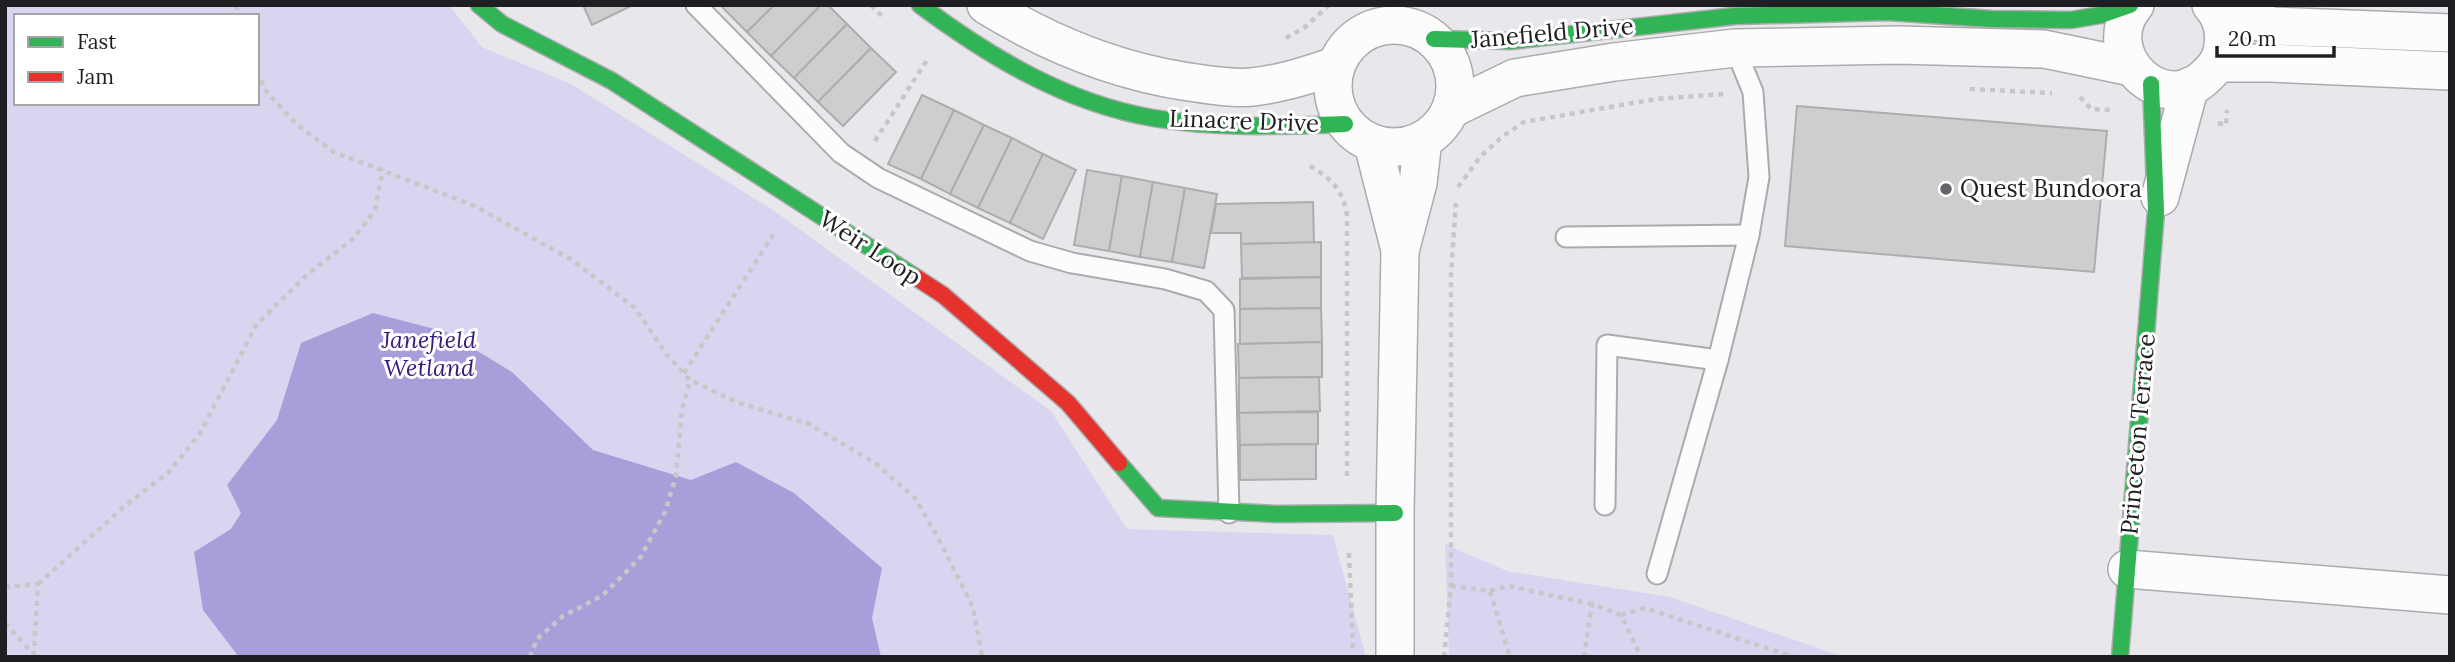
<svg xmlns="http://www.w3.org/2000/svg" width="2455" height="662" font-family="Lora,serif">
<rect width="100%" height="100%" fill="#e8e8ec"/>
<!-- green -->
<g fill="#d8d5f0" fill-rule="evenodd">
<path d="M5 5H449L482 47 571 84 773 210 1051 411 1127 529 1333 535 1366 657H5ZM16 16H257V103H16Z"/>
<polygon points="1445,544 1507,571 1670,597 1844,657 1449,657"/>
</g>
<!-- water -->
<polygon fill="#aa9eda" points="373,313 446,332 512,372 593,450 691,480 736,462 794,493 882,568 872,618 881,657 239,657 203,610 194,552 231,529 241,513 227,485 277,420 301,343"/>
<!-- building -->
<g fill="#cecece" stroke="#adadad" stroke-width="2">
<polygon points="583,5 633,5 592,25"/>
<polygon points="724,5 774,5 747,32 722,7"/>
<polygon points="774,5 821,5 771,56 747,32"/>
<polygon points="821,5 828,5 847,24 794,78 771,56"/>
<polygon points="847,24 871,48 818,102 794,78"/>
<polygon points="871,48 896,72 843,126 818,102"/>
<polygon points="922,95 954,110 921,179 888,164"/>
<polygon points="1797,106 2107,131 2094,272 1785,246"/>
<polygon points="954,110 984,125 950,194 921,179"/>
<polygon points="984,125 1012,138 978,208 950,194"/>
<polygon points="1012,138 1043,154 1010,223 978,208"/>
<polygon points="1043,154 1076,170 1043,239 1010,223"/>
<polygon points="1087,170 1122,176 1109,251 1074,245"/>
<polygon points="1122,176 1153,182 1140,257 1109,251"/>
<polygon points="1153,182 1185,188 1172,262 1140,257"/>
<polygon points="1185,188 1217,194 1204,268 1172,262"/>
<polygon points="1313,202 1314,243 1241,244 1241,233 1211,233 1216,204"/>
<polygon points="1321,242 1321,277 1242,278 1241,244"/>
<polygon points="1321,277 1321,308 1240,309 1240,279"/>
<polygon points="1321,308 1322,342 1240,344 1240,309"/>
<polygon points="1322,342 1322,377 1239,378 1238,344"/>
<polygon points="1319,377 1320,411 1239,413 1239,378"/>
<polygon points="1318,412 1318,444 1240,445 1239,413"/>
<polygon points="1316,444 1316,479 1240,480 1240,445"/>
</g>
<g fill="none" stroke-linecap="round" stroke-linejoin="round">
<!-- lane casing -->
<g stroke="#ababae" stroke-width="23">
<g id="lane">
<polyline points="696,5 841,153 878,178 1030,251 1072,263 1165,279 1206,291 1224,310 1229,513"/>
<polyline points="1566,237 1749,235"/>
<polyline points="1605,505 1607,345 1718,360"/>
<polyline points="1657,574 1718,360 1749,235 1759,177 1753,92 1735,48"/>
</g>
</g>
<!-- street casing -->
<g stroke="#ababae" stroke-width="40">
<g id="street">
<path d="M986 5C1049 44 1115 71 1189 82 1209 85 1232 89 1252 87 1281 84 1308 75 1335 66"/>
<path d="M2135 5C2095 53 2162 118 2205 77 2215 68 2222 59 2223 45 2225 31 2221 16 2211 5"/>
<polyline points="2216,10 2273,26 2450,33"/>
<circle cx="1394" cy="86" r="61"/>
<polyline points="2218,63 2271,63 2450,71"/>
<polyline points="1451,109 1515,78 1614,62 1735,48 1899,45 2044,49 2131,67"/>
<polyline points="1373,144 1400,250"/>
<polyline points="2160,197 2190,86"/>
<polyline points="2127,569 2450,595"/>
<polyline points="1395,657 1395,513 1400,251 1418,183 1423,140"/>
</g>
</g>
<!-- fast casing -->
<g stroke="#ababae" stroke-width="19">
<g id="fast">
<polyline points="479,5 502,24 612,81 917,278"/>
<path d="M920 5C990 57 1066 103 1153 118 1216 129 1281 126 1345 124"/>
<polyline points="1434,39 1511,41 1735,16 1888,12 1992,19 2071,20 2101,15 2130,5"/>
<polyline points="1119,463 1158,508 1276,514 1395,513"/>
<polyline points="2120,657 2156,211 2151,84"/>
</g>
</g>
<!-- jam casing -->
<g stroke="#ababae" stroke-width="19">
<polyline id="jam" points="917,278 943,295 1068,403 1119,463"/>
</g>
<!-- path -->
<g stroke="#c7c7c8" stroke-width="4.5" stroke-dasharray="5 5" stroke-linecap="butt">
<polyline points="236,5 239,16"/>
<polyline points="871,5 883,17"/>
<polyline points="1286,38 1304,28 1329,5"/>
<polyline points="257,71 266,91 297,125 334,152 475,206 572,260 635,308 667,355 690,380 739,403 809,424 875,463 915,498 937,536 973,607 982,657"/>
<polyline points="1970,89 2052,93"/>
<polyline points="2080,97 2091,109 2112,110"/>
<polyline points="2218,123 2226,125 2227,110"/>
<polyline points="875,141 927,60"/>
<path d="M1310 166C1331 178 1343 190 1347 215V478"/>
<polyline points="1458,187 1481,156 1503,136 1524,122 1656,99 1724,94"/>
<polyline points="684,373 775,232"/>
<polyline points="1349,553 1353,649"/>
<polyline points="38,584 126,505 169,472 200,433 257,324 308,274 354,238 375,210 383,169"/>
<polyline points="1451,586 1490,591 1510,657"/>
<polyline points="5,587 38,584 34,652"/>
<polyline points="1490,591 1508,586 1592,604"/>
<polyline points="1621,615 1645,608 1794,657"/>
<polyline points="5,623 36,657"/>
<polyline points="530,657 537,639 563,616 602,596 640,558 665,512 676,476 682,409 690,380"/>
<polyline points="1444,657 1451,586 1451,273 1456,203"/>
<polyline points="1584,657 1592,604 1621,615 1641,657"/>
</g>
<!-- lane -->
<use href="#lane" stroke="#fcfcfc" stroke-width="19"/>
<!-- street -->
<use href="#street" stroke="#fcfcfc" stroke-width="37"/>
<!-- fast -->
<use href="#fast" stroke="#30b455" stroke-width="16"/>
<!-- jam -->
<use href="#jam" stroke="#e5322d" stroke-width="16"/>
</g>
<!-- markers -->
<circle fill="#656569" stroke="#fff" stroke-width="2.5" cx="1946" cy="189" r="7"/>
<g text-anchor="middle" stroke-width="6" stroke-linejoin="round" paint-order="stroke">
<!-- street labels -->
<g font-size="24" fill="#1f1e22" stroke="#fff">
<text transform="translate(1552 33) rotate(-5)" y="8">Janefield Drive</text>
<text transform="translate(1244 121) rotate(2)" y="8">Linacre Drive</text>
<text transform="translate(870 248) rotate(33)" y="8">Weir Loop</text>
<text transform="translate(2138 434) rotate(-85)" y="8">Princeton Terrace</text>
</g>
<!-- poi labels -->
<g font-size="24" fill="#1f1e22" stroke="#fff" text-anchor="start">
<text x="1960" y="197">Quest Bundoora</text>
</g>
<!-- park labels -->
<g font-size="24" font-style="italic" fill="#3c1b7e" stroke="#fff">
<text x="429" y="348">Janefield<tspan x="429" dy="28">Wetland</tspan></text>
</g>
</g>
<!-- border -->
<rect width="2455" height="662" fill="none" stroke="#1f1e22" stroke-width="14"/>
<!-- legend -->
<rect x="14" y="14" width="245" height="91" fill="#ffffff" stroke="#a5a5a7" stroke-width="2"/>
<rect x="28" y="37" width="35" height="10" fill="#30b455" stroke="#a5a5a7" stroke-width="2"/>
<text x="77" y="49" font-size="21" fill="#1f1e22">Fast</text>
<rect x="28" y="72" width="35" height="10" fill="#e5322d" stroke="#a5a5a7" stroke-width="2"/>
<text x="77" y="84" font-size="21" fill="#1f1e22">Jam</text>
<!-- scale -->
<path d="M2217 46v10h117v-10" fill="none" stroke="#1f1e22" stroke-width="3.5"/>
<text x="2228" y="46" font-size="21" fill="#1f1e22" stroke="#ffffff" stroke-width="5" paint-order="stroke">20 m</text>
</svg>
